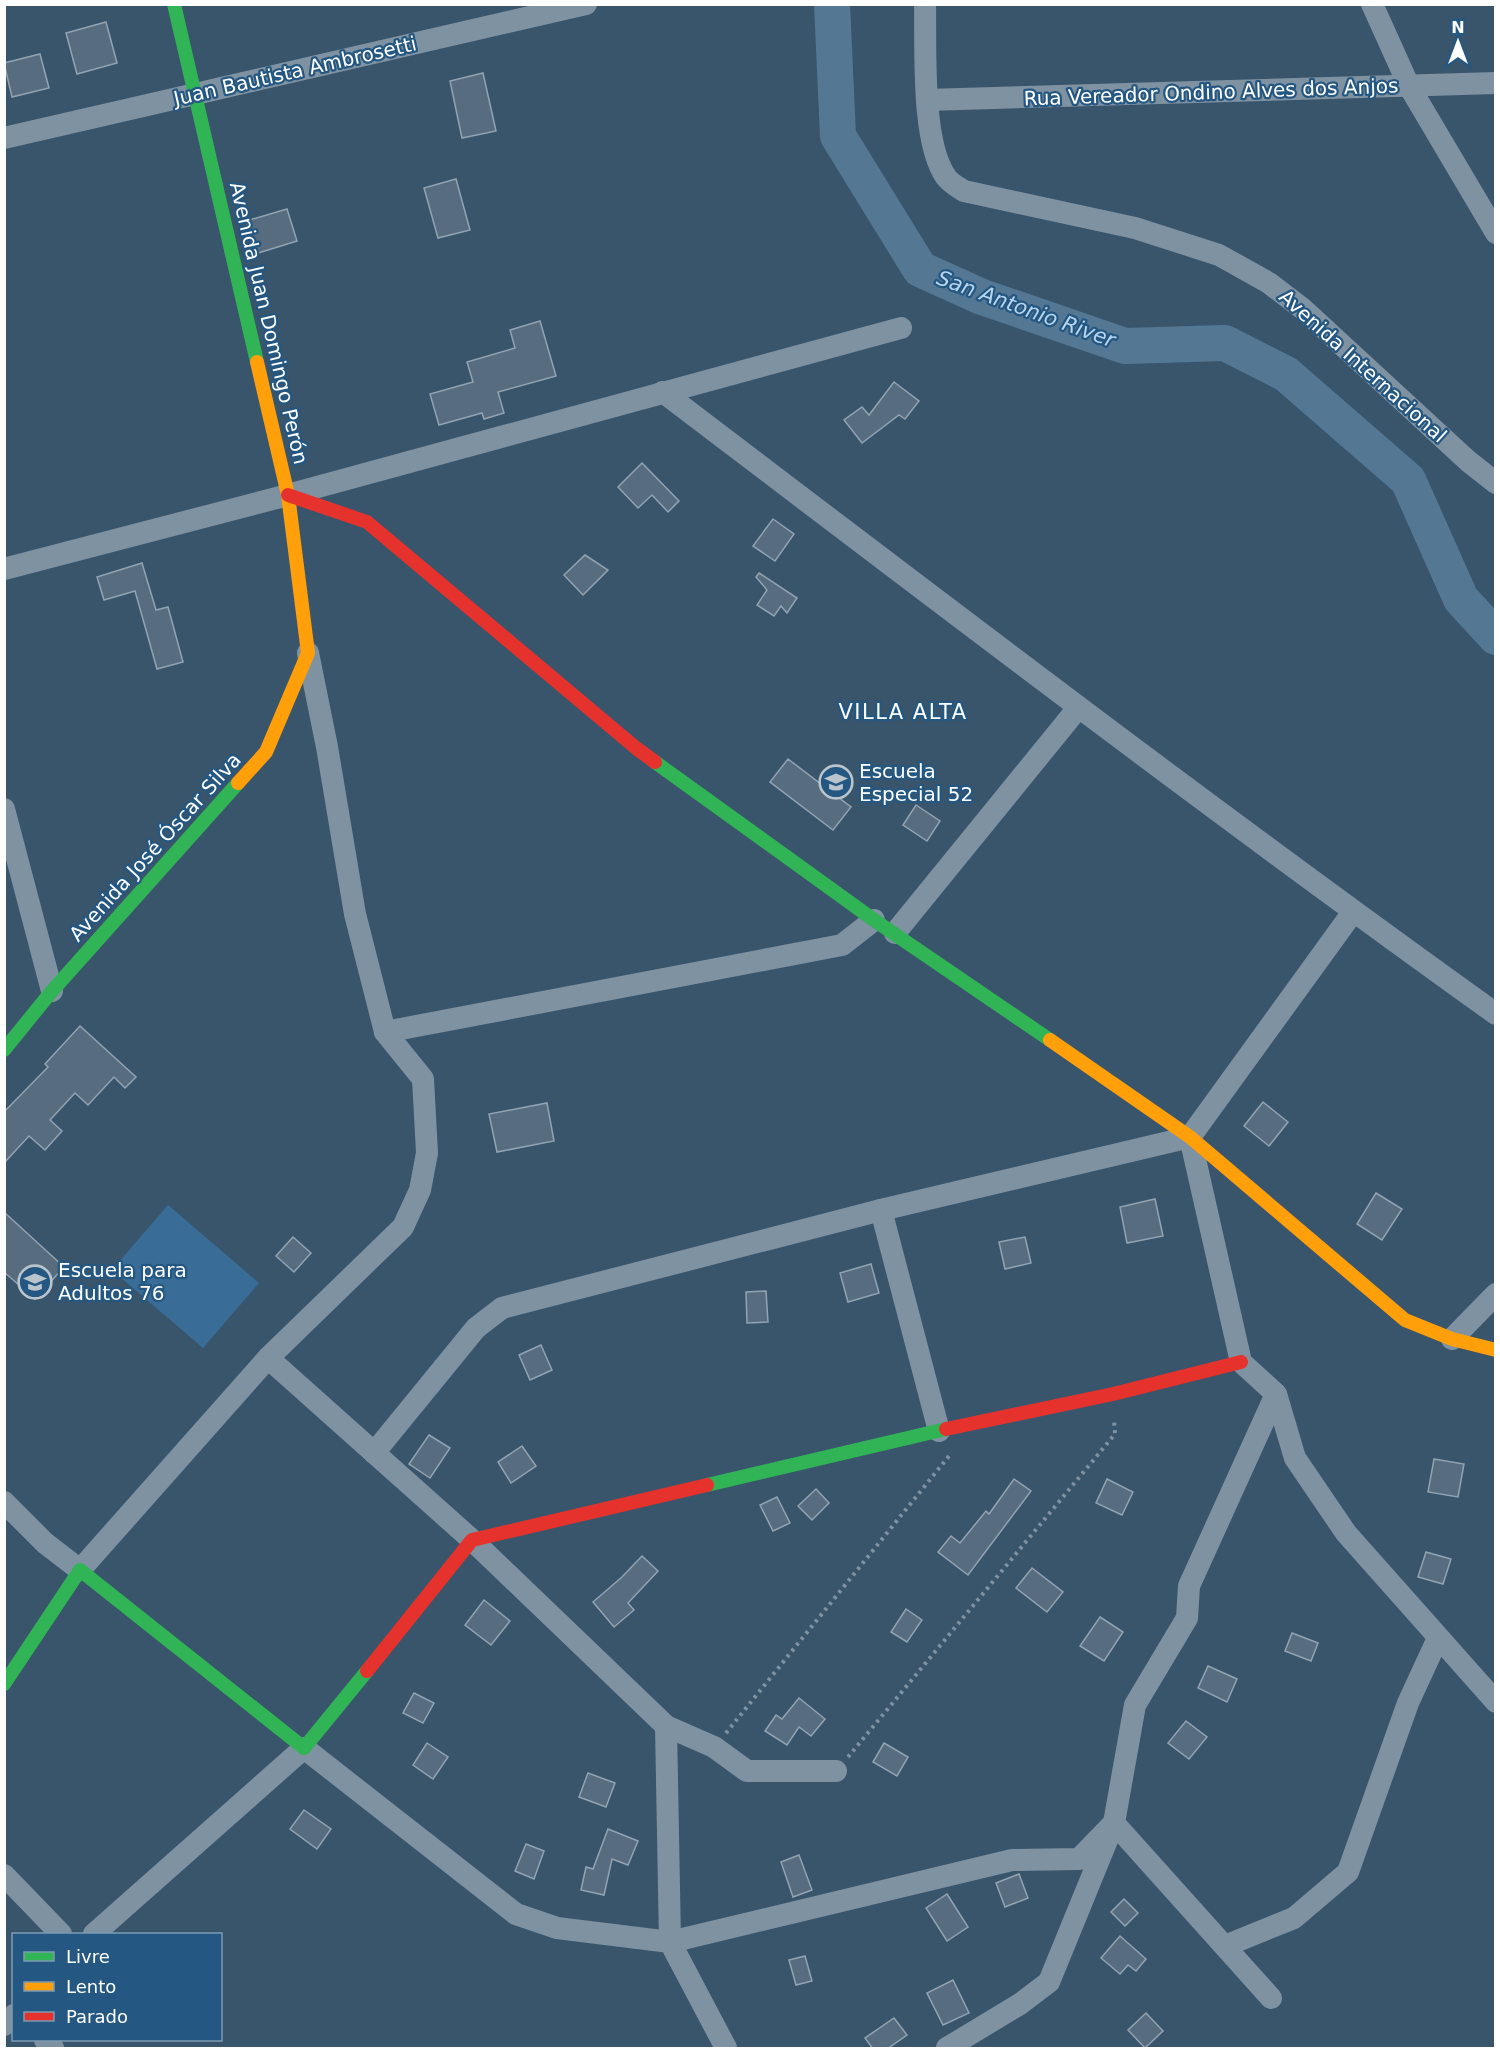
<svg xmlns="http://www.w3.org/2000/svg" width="1500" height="2053" font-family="'DejaVu Sans',sans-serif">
<rect width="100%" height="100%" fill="#39556c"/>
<!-- green -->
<polygon fill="#396d98" points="168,1205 259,1283 203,1348 112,1270"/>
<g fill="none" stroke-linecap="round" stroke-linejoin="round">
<!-- river -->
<polyline stroke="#547894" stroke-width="36" points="832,4 838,136 920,269 982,297 1125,346 1225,343 1286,374 1408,480 1461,599 1496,637"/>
</g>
<!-- building -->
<g fill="#576d7f" stroke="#92a3b1" stroke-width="1.5">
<polygon points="106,22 117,63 77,74 66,33"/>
<polygon points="40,54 49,88 12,97 4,63"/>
<polygon points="483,73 496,131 462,138 450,81"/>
<polygon points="456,179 470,230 438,238 424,188"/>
<polygon points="287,209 297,241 255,254 246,221"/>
<polygon points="540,321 556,376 498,392 504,413 484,419 482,413 439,425 430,394 473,382 467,362 515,348 510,330"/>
<polygon points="894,382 919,401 905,419 899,415 862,443 844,420 862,407 869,415"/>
<polygon points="642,463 679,501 668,512 652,495 638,508 618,487"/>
<polygon points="773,519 794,534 775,561 753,546"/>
<polygon points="585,555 608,570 583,595 564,575"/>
<polygon points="142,563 156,610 168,607 183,662 157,669 135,591 104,600 97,577"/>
<polygon points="759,573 797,598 787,613 781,606 774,616 757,605 767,590 756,577"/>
<polygon points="788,759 851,807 833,830 770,782"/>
<polygon points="916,805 940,821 927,841 903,825"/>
<polygon points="80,1026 136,1077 125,1088 114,1077 88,1105 75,1093 50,1120 62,1131 45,1150 29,1136 4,1163 4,1112 48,1067 45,1064"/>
<polygon points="1263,1102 1288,1122 1269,1146 1244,1126"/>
<polygon points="547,1103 554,1141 497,1152 489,1114"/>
<polygon points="1376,1193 1402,1209 1382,1240 1357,1224"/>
<polygon points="1155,1199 1163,1236 1127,1243 1120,1207"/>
<polygon points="4,1212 64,1267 35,1299 4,1272"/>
<polygon points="293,1237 311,1253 294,1272 276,1256"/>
<polygon points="1025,1237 1031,1263 1005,1269 999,1242"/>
<polygon points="871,1264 879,1293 848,1302 840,1273"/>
<polygon points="766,1291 768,1322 747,1323 746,1292"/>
<polygon points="541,1345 552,1370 530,1380 519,1355"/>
<polygon points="429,1435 450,1448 430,1478 409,1464"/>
<polygon points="522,1446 536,1466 511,1483 498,1462"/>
<polygon points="1434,1459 1464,1464 1458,1497 1428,1492"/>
<polygon points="1014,1479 1031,1491 968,1575 938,1552 951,1536 960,1543 986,1511 989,1514"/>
<polygon points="1107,1479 1133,1492 1122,1515 1096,1503"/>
<polygon points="816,1489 829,1503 812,1520 798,1506"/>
<polygon points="777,1497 790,1523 773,1531 760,1505"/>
<polygon points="1426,1552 1451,1559 1443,1584 1418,1577"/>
<polygon points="642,1556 658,1571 628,1603 634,1610 614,1627 593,1602 622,1577"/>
<polygon points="1032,1568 1063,1592 1047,1612 1016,1588"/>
<polygon points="484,1600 510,1621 491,1645 465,1625"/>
<polygon points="906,1609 922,1620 907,1642 891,1632"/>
<polygon points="1100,1617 1123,1632 1104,1661 1080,1646"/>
<polygon points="1292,1633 1318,1643 1311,1661 1285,1651"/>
<polygon points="1208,1666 1237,1679 1227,1702 1198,1688"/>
<polygon points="414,1693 434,1703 423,1723 403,1713"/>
<polygon points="799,1698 825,1719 811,1736 799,1727 787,1745 765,1731 776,1715 782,1719"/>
<polygon points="1186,1721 1207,1737 1189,1759 1168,1743"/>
<polygon points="427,1743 448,1757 433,1779 413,1765"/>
<polygon points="884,1743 908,1757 897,1776 873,1762"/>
<polygon points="588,1773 615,1783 606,1807 579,1797"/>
<polygon points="304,1810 331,1829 317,1849 290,1829"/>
<polygon points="608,1829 638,1841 628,1865 612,1859 604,1895 581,1890 586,1867 593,1869"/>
<polygon points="526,1844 544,1851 534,1879 515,1871"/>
<polygon points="799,1855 812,1890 793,1897 781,1862"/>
<polygon points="1019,1874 1028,1898 1005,1907 996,1883"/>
<polygon points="947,1894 968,1927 947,1941 926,1908"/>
<polygon points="1124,1899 1138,1913 1125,1926 1111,1912"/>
<polygon points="1120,1936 1146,1959 1136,1971 1128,1965 1120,1974 1101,1958"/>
<polygon points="805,1956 812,1981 796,1985 789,1960"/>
<polygon points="953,1980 969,2013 943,2025 927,1993"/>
<polygon points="1146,2013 1163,2031 1145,2048 1128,2030"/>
<polygon points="894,2018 907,2035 887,2049 873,2049 865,2038"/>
</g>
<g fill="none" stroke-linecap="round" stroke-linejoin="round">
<!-- path -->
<g stroke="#7f92a2" stroke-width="4" stroke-dasharray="3 4.5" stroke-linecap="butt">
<polyline points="726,1733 949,1456"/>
<polyline points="848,1757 1115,1434 1114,1420"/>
</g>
<!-- street -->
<g stroke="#7f92a2" stroke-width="22">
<path d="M925 4C926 48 921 142 946 177 950 183 958 187 964 191L1135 228 1219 255 1269 283 1303 309 1468 461 1496 483"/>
<polyline points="1372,4 1409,86 1496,233"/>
<polyline points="927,100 1496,83"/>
<polyline points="4,138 586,4"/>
<path d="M663 392C938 601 1214 812 1496 1014"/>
<polyline points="4,569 288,495 901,328"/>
<polyline points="4,809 52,991"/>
<polyline points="1353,912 1190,1137 1241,1362 1276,1394 1295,1458 1346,1533 1496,1702"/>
<polyline points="895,933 1078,708"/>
<polyline points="385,1032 842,945 874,920"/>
<polyline points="881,1210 939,1431"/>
<polyline points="1452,1339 1496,1294"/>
<polyline points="268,1358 472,1540 666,1726 714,1747 747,1771 836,1771"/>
<polyline points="374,1453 476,1328 502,1308 881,1210 1190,1137"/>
<polyline points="4,1502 45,1543 80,1570 268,1358 403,1227 420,1190 427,1153 423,1079 385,1032 355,914 327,747 308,653"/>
<polyline points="666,1726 670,1942 1012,1860 1079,1859 1114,1823 1135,1705 1187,1618 1189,1586 1276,1394"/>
<polyline points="4,1875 61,1934"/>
<polyline points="94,1934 304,1748 516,1914 557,1928 670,1942 726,2048"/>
<polyline points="1225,1946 1294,1918 1348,1872 1408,1703 1438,1638"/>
<polyline points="4,2025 14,2015"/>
<polyline points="45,2040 53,2048"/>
<polyline points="947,2048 1020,2004 1049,1982 1114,1823 1271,1998"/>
</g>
<!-- fast -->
<g stroke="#30b455" stroke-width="14">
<polyline points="174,4 257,362"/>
<polyline points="655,762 874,920 1050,1040"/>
<polyline points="4,1050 52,991 238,783"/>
<polyline points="707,1485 946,1429"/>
<polyline points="4,1684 80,1570 304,1748 367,1671"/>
</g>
<!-- slow -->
<g stroke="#ff9f0a" stroke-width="14">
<polyline points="238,783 266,752 308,653 288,495 257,362"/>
<polyline points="1050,1040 1190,1137 1405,1320 1452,1339 1496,1350"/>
</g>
<!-- jam -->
<g stroke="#e5322d" stroke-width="14">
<polyline points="288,495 367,522 636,748 655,762"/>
<polyline points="946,1429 1113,1394 1241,1362"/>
<polyline points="367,1671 472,1540 707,1485"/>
</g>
</g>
<!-- icons -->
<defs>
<g id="school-ring" transform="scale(1.725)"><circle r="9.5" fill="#245781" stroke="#bac4cc" stroke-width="1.5"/><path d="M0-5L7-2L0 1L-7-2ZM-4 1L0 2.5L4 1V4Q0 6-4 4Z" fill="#bac4cc"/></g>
</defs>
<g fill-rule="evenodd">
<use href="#school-ring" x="836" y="782"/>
<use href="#school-ring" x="35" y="1282"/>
</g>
<g text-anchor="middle" stroke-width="4.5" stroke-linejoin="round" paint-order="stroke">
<!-- street labels -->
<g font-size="20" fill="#fff" stroke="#245781">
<text transform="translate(295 71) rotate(-13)" y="7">Juan Bautista Ambrosetti</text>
<text transform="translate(1211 92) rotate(-2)" y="7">Rua Vereador Ondino Alves dos Anjos</text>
<text transform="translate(269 323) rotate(77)" y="7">Avenida Juan Domingo Perón</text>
<text transform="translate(1363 366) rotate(42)" y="7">Avenida Internacional</text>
<text transform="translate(155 847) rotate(-48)" y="7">Avenida José Óscar Silva</text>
</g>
<!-- poi labels -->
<g font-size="20" fill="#fff" stroke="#245781" text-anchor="start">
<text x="859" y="778">Escuela<tspan x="859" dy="23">Especial 52</tspan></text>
<text x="58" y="1277">Escuela para<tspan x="58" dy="23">Adultos 76</tspan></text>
</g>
<!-- water labels -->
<g font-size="21" font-style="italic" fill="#b7d6ee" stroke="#245781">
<text transform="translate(1026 309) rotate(20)" y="7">San Antonio River</text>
</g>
<!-- neighbourhood labels -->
<g font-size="21" letter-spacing="1.5" fill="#fff" stroke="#245781">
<text x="903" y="719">VILLA ALTA</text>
</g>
</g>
<!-- border -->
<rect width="1500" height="2053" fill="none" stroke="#ffffff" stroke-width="12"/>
<!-- legend -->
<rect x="12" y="1933" width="210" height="108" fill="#245781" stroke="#7c9ab3" stroke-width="1.5"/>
<rect x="24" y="1952" width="30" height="9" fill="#30b455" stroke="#7c9ab3" stroke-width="1.5"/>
<text x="66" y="1963" font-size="18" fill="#ffffff">Livre</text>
<rect x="24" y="1982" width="30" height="9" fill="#ff9f0a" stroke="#7c9ab3" stroke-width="1.5"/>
<text x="66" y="1993" font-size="18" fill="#ffffff">Lento</text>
<rect x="24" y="2012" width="30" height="9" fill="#e5322d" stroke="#7c9ab3" stroke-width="1.5"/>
<text x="66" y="2023" font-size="18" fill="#ffffff">Parado</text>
<!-- north arrow -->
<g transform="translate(1458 42)" stroke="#245781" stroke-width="4.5" paint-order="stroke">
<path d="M0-4.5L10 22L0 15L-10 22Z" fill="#ffffff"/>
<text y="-9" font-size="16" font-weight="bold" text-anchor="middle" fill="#ffffff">N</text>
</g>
</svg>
